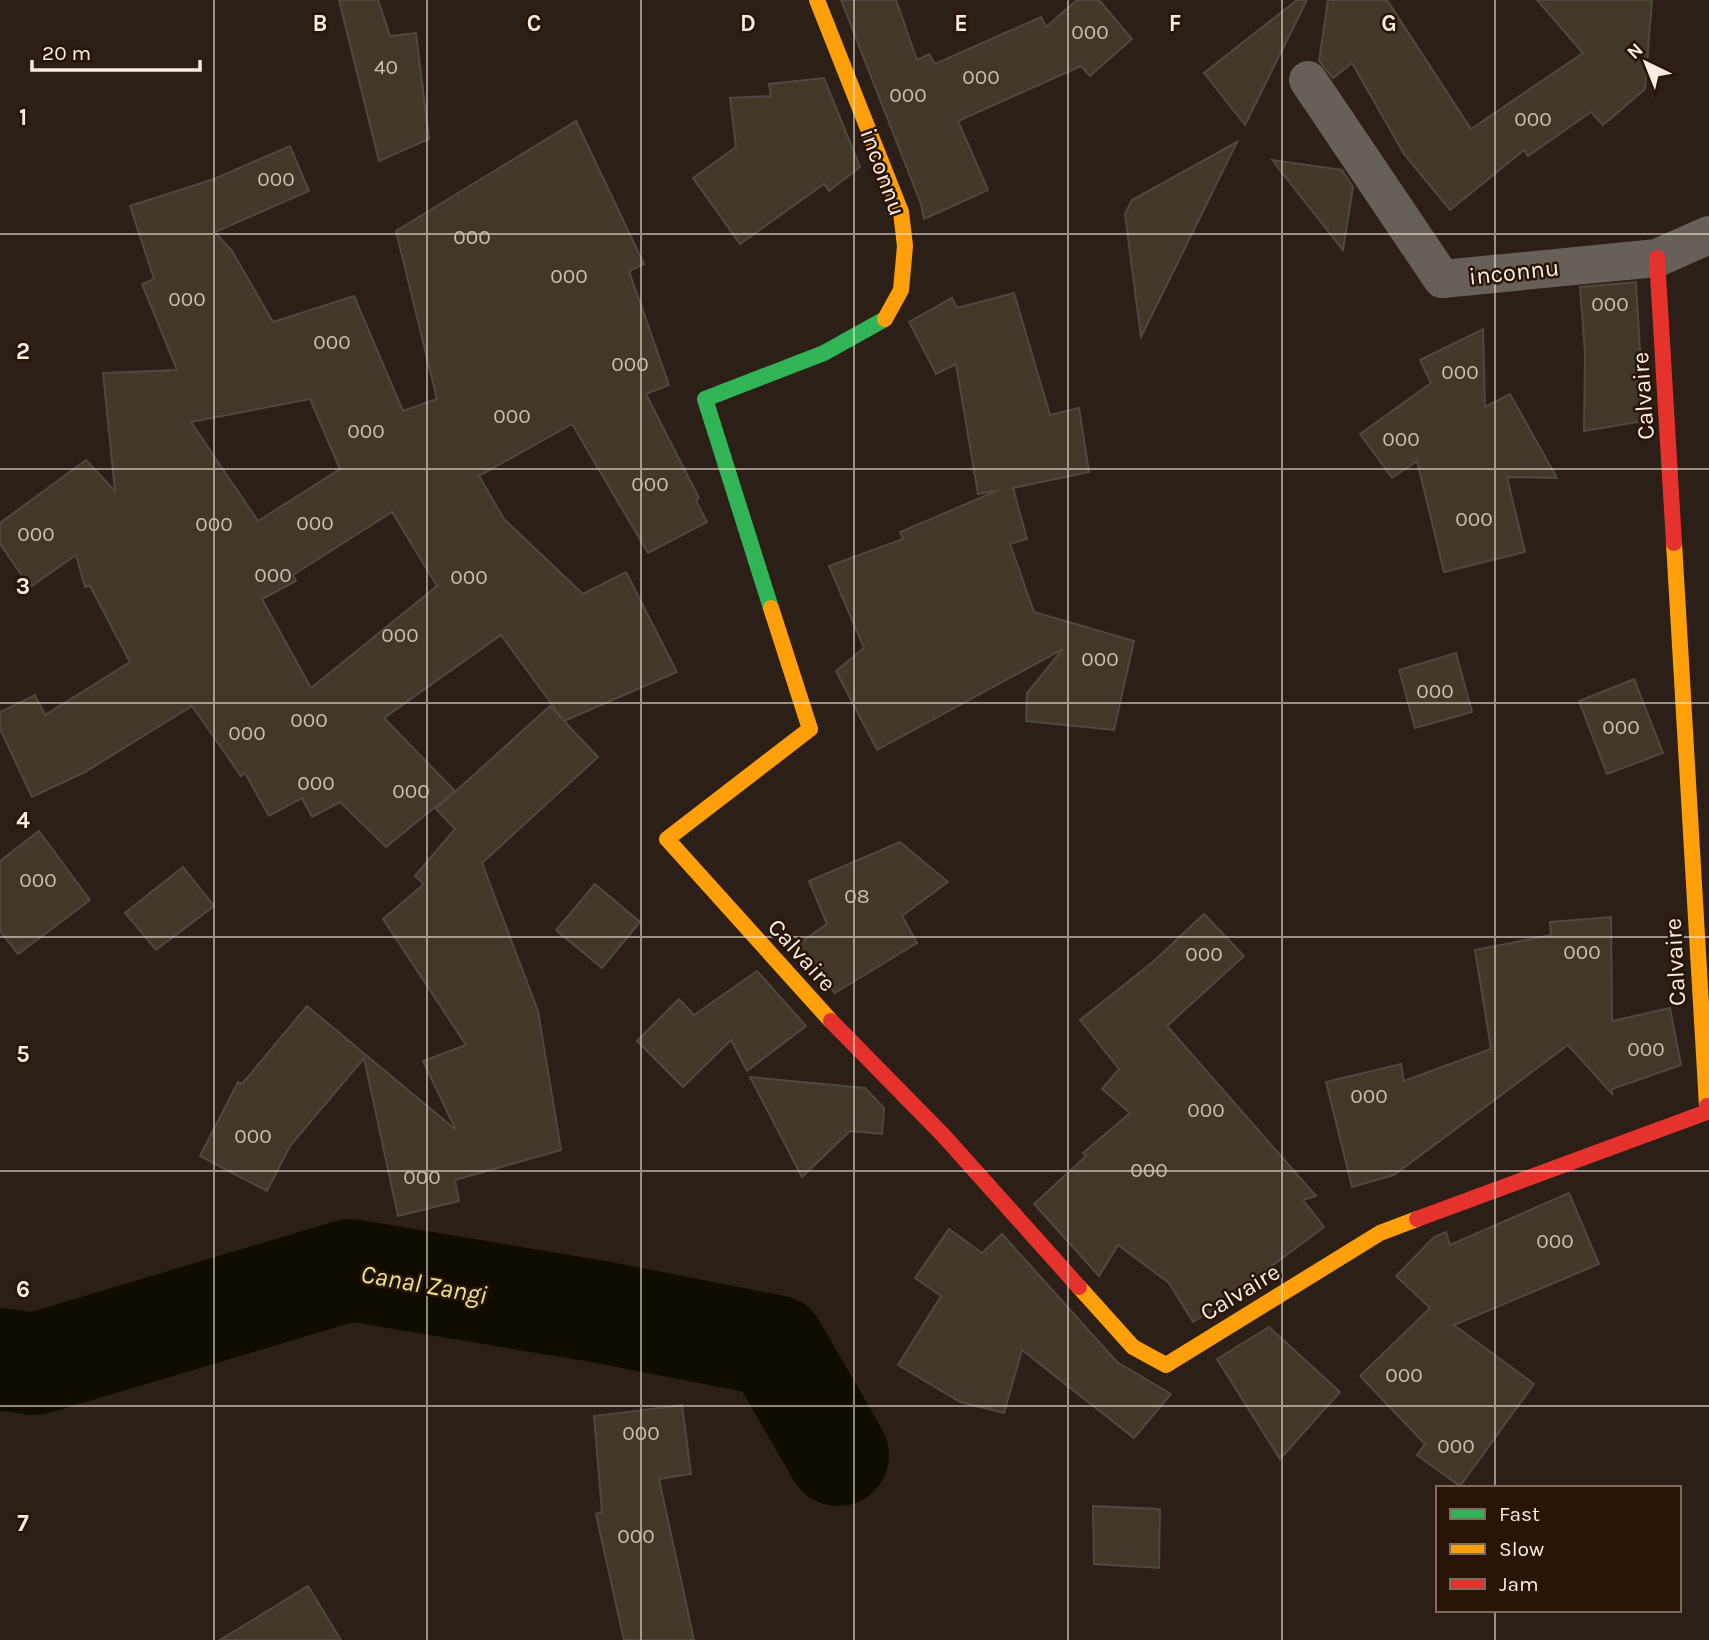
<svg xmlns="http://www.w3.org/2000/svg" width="1709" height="1640" font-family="Karla,sans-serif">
<rect width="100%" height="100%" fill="#2b1f17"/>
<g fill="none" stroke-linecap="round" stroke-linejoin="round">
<!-- river -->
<polyline stroke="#100c02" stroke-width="102" points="0,1359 35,1364 350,1270 601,1312 775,1346 838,1455"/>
</g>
<!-- building -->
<g fill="#42382a" stroke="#504840" stroke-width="2" fill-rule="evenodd">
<polygon points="339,0 378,0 390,36 416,33 429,139 379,161"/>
<polygon points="841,0 896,0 917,60 929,54 935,64 1041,17 1046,27 1077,0 1099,0 1132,39 1090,76 1081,66 958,121 988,190 924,219 921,204"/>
<polygon points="1297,0 1307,0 1245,125 1204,73"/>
<polygon points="1328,0 1387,0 1471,129 1583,53 1537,0 1652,0 1645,89 1603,125 1591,112 1528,156 1524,150 1450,210 1404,154 1352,63 1333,78 1319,61"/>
<polygon points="824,78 860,167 829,191 824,184 740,244 693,178 736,147 730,98 771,96 769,84"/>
<path d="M576 121 644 264 629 271 669 385 646 394 699 498 696 501 707 522 648 553 572 424 479 476 504 519 583 594 626 572 677 672 564 721 598 757 482 863 538 1011 561 1150 455 1180 459 1201 398 1216 364 1058 290 1146 267 1191 200 1156 238 1082 242 1084 307 1006 456 1130 423 1061 466 1045 383 919 424 884 415 876 455 829 436 809 550 706 564 721 501 635 384 718 455 791 386 847 340 802 312 817 302 798 269 816 245 773 241 776 192 706 85 772 32 797 0 729V712L35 695 45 715 130 662 90 586 85 587 76 555 30 587 0 544V523L86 460 115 491 103 373 177 370 142 284 154 279 130 206 214 179 290 146 309 191 215 232 232 251 273 322 354 296 403 411 437 399 396 231ZM310 399 340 469 258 521 191 422ZM392 512 437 586 311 688 262 599 296 581 293 575Z"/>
<polygon points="1237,142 1182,254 1141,337 1125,214 1132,200"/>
<polygon points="1272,160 1342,170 1353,187 1343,250"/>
<polygon points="1636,282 1644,421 1584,431 1585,353 1580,287"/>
<polygon points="1014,293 1050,415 1079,408 1089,472 1013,488 1027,539 1010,544 1034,612 1134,641 1114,730 1026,721 1027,693 1063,649 877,750 836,671 864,648 829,566 903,539 900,532 999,490 978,494 956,364 936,374 909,322 952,298 957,308"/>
<polygon points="1483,329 1485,407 1510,394 1557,478 1507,477 1525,552 1444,572 1417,461 1392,478 1360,434 1431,383 1420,360"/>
<polygon points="1456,653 1472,712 1415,728 1399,670"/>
<polygon points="1634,679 1663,753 1607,774 1579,701"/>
<polygon points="39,831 90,900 18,954 0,931 0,861"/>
<polygon points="900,842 948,882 902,916 917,943 835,993 794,947 827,924 809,881"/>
<polygon points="183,867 214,906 156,950 125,913"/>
<polygon points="595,884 640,922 602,968 556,930"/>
<polygon points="1204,914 1244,956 1167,1026 1316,1196 1303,1200 1324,1227 1253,1280 1255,1284 1193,1322 1169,1283 1118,1245 1099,1276 1034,1204 1086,1156 1083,1153 1130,1113 1102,1089 1119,1069 1080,1020 1154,961"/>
<polygon points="1611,917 1612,1021 1670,1008 1681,1065 1612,1089 1612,1094 1568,1045 1394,1175 1352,1187 1326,1082 1401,1064 1404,1081 1491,1049 1475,950 1551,935 1550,922"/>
<polygon points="757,971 806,1026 747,1071 731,1040 683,1087 637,1041 679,999 694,1015"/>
<polygon points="750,1077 865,1088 884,1108 882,1134 850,1131 802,1177"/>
<polygon points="1569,1193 1599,1264 1454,1325 1534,1384 1460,1486 1417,1455 1425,1444 1360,1376 1430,1308 1396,1276 1434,1237 1446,1232 1450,1245"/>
<polygon points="949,1229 982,1253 1002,1234 1117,1362 1171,1394 1134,1438 1022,1350 1004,1413 960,1402 898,1365 941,1296 915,1278"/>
<polygon points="1269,1327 1340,1392 1280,1459 1217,1359"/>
<polygon points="682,1405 691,1474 659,1479 694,1640 624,1640 596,1514 602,1512 594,1416"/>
<polygon points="1093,1506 1160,1509 1159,1568 1094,1564"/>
<polygon points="308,1586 341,1640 220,1640"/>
</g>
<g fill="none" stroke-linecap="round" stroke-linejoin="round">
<!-- street -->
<polyline stroke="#675f58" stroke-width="38" points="1308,80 1442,279 1657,258 1709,235"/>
<!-- fast -->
<polyline stroke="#30b455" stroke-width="16" points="771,608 705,399 824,353 885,319"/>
<!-- slow -->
<g stroke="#ff9f0a" stroke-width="16">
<polyline points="817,0 901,212 905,246 901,290 885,319"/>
<polyline points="1674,543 1707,1106"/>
<polyline points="771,608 810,729 667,839 831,1021"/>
<polyline points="1079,1287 1133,1347 1166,1365 1380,1233 1417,1219"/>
</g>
<!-- jam -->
<g stroke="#e5322d" stroke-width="16">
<polyline points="1657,258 1674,543"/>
<polyline points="831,1021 943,1135 1079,1287"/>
<polyline points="1417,1219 1707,1112 1707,1106"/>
</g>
</g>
<!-- grid -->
<path fill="none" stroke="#faece2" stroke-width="2" stroke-opacity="0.55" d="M214 0V1640M427 0V1640M641 0V1640M854 0V1640M1068 0V1640M1282 0V1640M1495 0V1488M0 234H1709M0 469H1709M0 703H1709M0 937H1709M0 1171H1709M0 1406H1709M1495 1610V1640"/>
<g text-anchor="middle" stroke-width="5" stroke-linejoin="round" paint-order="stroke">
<!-- number labels -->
<g font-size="21" fill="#ccbfb4">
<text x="1090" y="39">000</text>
<text x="386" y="74">40</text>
<text x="981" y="84">000</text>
<text x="908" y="102">000</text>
<text x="1533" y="126">000</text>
<text x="276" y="186">000</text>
<text x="472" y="244">000</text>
<text x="569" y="283">000</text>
<text x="187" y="306">000</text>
<text x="1610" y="311">000</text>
<text x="332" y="349">000</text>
<text x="630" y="371">000</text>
<text x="1460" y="379">000</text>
<text x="512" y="423">000</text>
<text x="366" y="438">000</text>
<text x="1401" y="446">000</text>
<text x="650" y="491">000</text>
<text x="1474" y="526">000</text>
<text x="315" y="530">000</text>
<text x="214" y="531">000</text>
<text x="36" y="541">000</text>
<text x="273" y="582">000</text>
<text x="469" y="584">000</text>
<text x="400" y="642">000</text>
<text x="1100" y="666">000</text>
<text x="1435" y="698">000</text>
<text x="309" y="727">000</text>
<text x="1621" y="734">000</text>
<text x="247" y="740">000</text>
<text x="316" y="790">000</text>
<text x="411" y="798">000</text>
<text x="38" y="887">000</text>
<text x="857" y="903">08</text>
<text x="1582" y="959">000</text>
<text x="1204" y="961">000</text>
<text x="1646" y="1056">000</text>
<text x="1369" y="1103">000</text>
<text x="1206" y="1117">000</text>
<text x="253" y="1143">000</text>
<text x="1149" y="1177">000</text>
<text x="422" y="1184">000</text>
<text x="1555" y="1248">000</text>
<text x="1404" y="1382">000</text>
<text x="641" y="1440">000</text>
<text x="1456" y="1453">000</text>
<text x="636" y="1543">000</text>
</g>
<!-- street labels -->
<g font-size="24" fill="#faece2" stroke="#291506">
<text transform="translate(883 172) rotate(70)" y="8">inconnu</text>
<text transform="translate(1514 272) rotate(-6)" y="8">inconnu</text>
<text transform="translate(1643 396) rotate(-94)" y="8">Calvaire</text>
<text transform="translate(802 955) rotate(48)" y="8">Calvaire</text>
<text transform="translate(1675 962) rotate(-93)" y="8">Calvaire</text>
<text transform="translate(1240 1292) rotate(-31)" y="8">Calvaire</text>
</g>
<!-- water labels -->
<g font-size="26" font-style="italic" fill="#e9e28f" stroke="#291506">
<text transform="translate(424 1284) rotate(10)" y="9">Canal Zangi</text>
</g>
</g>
<g font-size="23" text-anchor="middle" font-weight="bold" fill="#faece2" stroke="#291506" stroke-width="5" stroke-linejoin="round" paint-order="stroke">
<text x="320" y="31">B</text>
<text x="534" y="31">C</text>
<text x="748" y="31">D</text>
<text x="961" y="31">E</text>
<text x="1175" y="31">F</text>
<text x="1389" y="31">G</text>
<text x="23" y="125">1</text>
<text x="23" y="359">2</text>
<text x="23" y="594">3</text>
<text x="23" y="828">4</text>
<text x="23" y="1062">5</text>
<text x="23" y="1297">6</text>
<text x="23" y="1531">7</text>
</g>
<!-- legend -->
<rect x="1436" y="1486" width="245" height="126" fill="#291506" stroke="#7d6b5e" stroke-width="2"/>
<rect x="1450" y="1509" width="35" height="10" fill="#30b455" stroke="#7d6b5e" stroke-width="2"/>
<text x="1499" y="1521" font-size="21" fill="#faece2">Fast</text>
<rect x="1450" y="1544" width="35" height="10" fill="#ff9f0a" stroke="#7d6b5e" stroke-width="2"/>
<text x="1499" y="1556" font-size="21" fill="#faece2">Slow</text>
<rect x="1450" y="1579" width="35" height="10" fill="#e5322d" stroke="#7d6b5e" stroke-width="2"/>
<text x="1499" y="1591" font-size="21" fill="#faece2">Jam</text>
<!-- north arrow -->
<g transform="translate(1646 63) rotate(317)" stroke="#291506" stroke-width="5" paint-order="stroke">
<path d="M0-5L12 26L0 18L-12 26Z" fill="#faece2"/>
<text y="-10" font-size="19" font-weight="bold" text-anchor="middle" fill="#faece2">N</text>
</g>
<!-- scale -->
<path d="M32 60v10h168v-10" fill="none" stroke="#faece2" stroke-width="3.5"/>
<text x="42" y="60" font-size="21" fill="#faece2" stroke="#291506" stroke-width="5" paint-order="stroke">20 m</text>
</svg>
